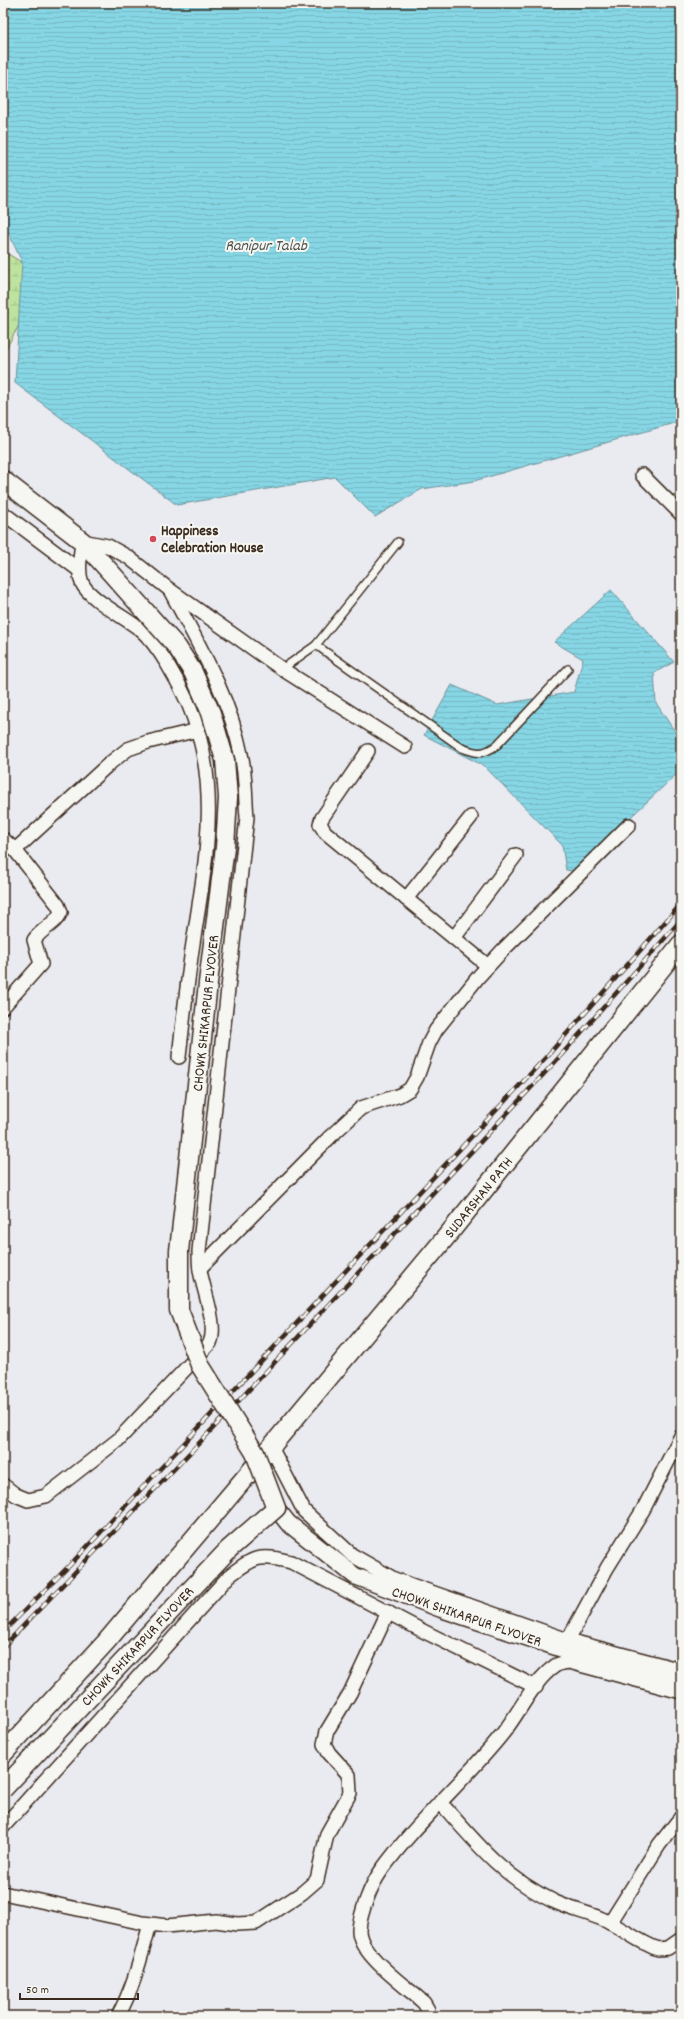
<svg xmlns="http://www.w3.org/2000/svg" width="684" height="2019" font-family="Dekko,sans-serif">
<defs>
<pattern id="wetland-marsh" width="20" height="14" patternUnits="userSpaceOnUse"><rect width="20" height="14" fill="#bde39e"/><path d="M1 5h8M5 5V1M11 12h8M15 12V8" fill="none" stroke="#a3c388"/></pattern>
<pattern id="water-rules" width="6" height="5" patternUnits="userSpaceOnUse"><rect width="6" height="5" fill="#87d6e5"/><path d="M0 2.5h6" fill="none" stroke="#75b8c4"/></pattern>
</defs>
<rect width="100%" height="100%" fill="#eaeaf1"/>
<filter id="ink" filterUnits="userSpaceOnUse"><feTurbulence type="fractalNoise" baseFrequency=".025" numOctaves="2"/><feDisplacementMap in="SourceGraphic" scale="8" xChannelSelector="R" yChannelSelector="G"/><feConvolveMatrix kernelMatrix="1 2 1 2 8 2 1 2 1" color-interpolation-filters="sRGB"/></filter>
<g filter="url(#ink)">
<!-- wetland -->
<polygon fill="url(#wetland-marsh)" stroke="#7c865e" points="3,251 46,277 3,354"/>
<!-- water -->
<g fill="url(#water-rules)" stroke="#699195">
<polygon points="3,3 681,3 681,421 474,481 422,489 375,517 335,477 177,505 15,383 22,262 3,221"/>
<polygon points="611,590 674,662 654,673 656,703 681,741 681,770 573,871 566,870 562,845 484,766 424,735 452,685 497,705 574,692 583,659 554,642"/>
</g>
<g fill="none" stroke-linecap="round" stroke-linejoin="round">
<!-- service casing -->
<g stroke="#3b2a1e" stroke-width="10">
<g id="service">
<path d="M316 645 462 748C478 754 483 755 497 745L568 669"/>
<polyline points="282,669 316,645 398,542"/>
</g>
</g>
<!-- minor casing -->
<g stroke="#3b2a1e" stroke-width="16">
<g id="minor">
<polyline points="642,475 681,514"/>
<polyline points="3,513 79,570"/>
<polyline points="368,751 322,818 320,824 325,832 488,966"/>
<path d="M3 839 15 850 58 905 61 912C56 924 41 929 34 940L41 964 3 1007"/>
<polyline points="15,850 110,763 128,749 148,742 198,730"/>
<polyline points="406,899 471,817"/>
<polyline points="454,938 516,855"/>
<path d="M179 1057C183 1021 187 985 192 950 205 864 223 786 188 703 178 681 159 646 141 630 126 618 89 599 82 583 77 570 81 555 82 541L108 546 128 557 170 590 282 669 405 747"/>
<polyline points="200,1268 331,1136 361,1108 400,1095 410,1089 417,1077 429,1043 436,1030 479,976 503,950 629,825"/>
<polyline points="271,1447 304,1511 352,1555 394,1579 568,1640 681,1670"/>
<path d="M3 1485 16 1495 28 1500 46 1496 118 1440 210 1343C218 1325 203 1290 200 1270 199 1263 199 1257 199 1251L247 817C245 797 246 774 241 754 229 695 197 642 170 590"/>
<polyline points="568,1640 607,1568 643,1510 681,1436"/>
<path d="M440 1802C475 1842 504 1878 553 1901 569 1909 586 1912 602 1919 621 1927 638 1942 658 1949L668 1948 681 1939"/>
<path d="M3 1827 229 1576C255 1556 259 1554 291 1562L425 1632 536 1687"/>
<polyline points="3,1893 143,1923 167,1926 216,1921 237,1924 256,1923 302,1893 317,1880 327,1834 350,1793 349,1775 329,1753 324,1744 327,1731 350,1693 388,1612"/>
<polyline points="610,1923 659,1845 681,1817"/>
<path d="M118 2016C134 1987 141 1956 150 1924"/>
<path d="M428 2016V2010L424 2003C406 1986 359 1955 359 1930 360 1913 371 1885 381 1871 417 1821 465 1781 503 1733 520 1712 533 1681 555 1666 559 1663 565 1663 569 1662L681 1692"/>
</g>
</g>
<!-- tertiary casing -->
<g stroke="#3b2a1e" stroke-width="19">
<polyline id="tertiary" points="276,1508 288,1523 355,1576 441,1609 565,1650 681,1681"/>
</g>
<!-- secondary casing -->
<g stroke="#3b2a1e" stroke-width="21">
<g id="secondary">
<polyline points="3,480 82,541 104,565"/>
<polyline points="3,1754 106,1642 271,1447 451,1231 681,944"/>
</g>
</g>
<!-- service -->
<use href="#service" stroke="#f6f6f2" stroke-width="7"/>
<!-- minor -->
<use href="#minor" stroke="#f6f6f2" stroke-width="13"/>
<!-- tertiary -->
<use href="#tertiary" stroke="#f6f6f2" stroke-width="16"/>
<!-- secondary -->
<use href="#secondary" stroke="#f6f6f2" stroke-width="18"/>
<!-- rail casing -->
<g stroke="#3b2a1e" stroke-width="4.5">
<g id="rail">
<polyline points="3,1632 69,1566 548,1055 681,904"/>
<polyline points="3,1647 203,1439 555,1062 681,920"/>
</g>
</g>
<!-- rail -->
<use href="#rail" stroke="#f6f6f2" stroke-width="3" stroke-dasharray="9" stroke-linecap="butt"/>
<!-- secondary-bridge casing -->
<g stroke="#3b2a1e" stroke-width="21" stroke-linecap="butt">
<polyline id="secondary-bridge" points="3,1789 229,1549 276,1508 255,1453 200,1365 179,1310 179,1251 208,983 225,847 228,798 225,760 211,713 193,672 177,647 104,565"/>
</g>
<!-- secondary-bridge -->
<use href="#secondary-bridge" stroke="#f6f6f2" stroke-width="18"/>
</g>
</g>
<!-- markers -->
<circle fill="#d1495b" stroke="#f6f6f2" stroke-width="1.5" cx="153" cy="539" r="4"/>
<g text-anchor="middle" stroke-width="4" stroke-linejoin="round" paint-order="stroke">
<!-- poi labels -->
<g font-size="15" font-weight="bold" fill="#3b2a1e" stroke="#f6f6f2" text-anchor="start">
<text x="161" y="535">Happiness<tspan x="161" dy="17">Celebration House</tspan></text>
</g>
<!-- street labels -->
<g font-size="15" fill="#3b2a1e" stroke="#f6f6f2">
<text transform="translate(205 1013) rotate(-84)" y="5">CHOWK SHIKARPUR FLYOVER</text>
<text transform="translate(478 1197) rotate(-51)" y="5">SUDARSHAN PATH</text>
<text transform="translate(467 1616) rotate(19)" y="5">CHOWK SHIKARPUR FLYOVER</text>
<text transform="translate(137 1646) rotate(-47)" y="5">CHOWK SHIKARPUR FLYOVER</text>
</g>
<!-- water labels -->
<g font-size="16" font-style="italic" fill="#4e5550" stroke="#f6f6f2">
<text x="266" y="250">Ranipur Talab</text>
</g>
</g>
<!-- margin -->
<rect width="684" height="2019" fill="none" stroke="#f6f6f2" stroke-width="16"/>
<rect x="8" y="8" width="668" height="2003" fill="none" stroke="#3b2a1e" stroke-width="1.5" filter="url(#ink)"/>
<!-- scale -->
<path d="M20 1993v6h118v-6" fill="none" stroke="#3b2a1e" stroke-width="2"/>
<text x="26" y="1993" font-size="12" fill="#3b2a1e" stroke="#f6f6f2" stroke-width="3" paint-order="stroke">50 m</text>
</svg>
